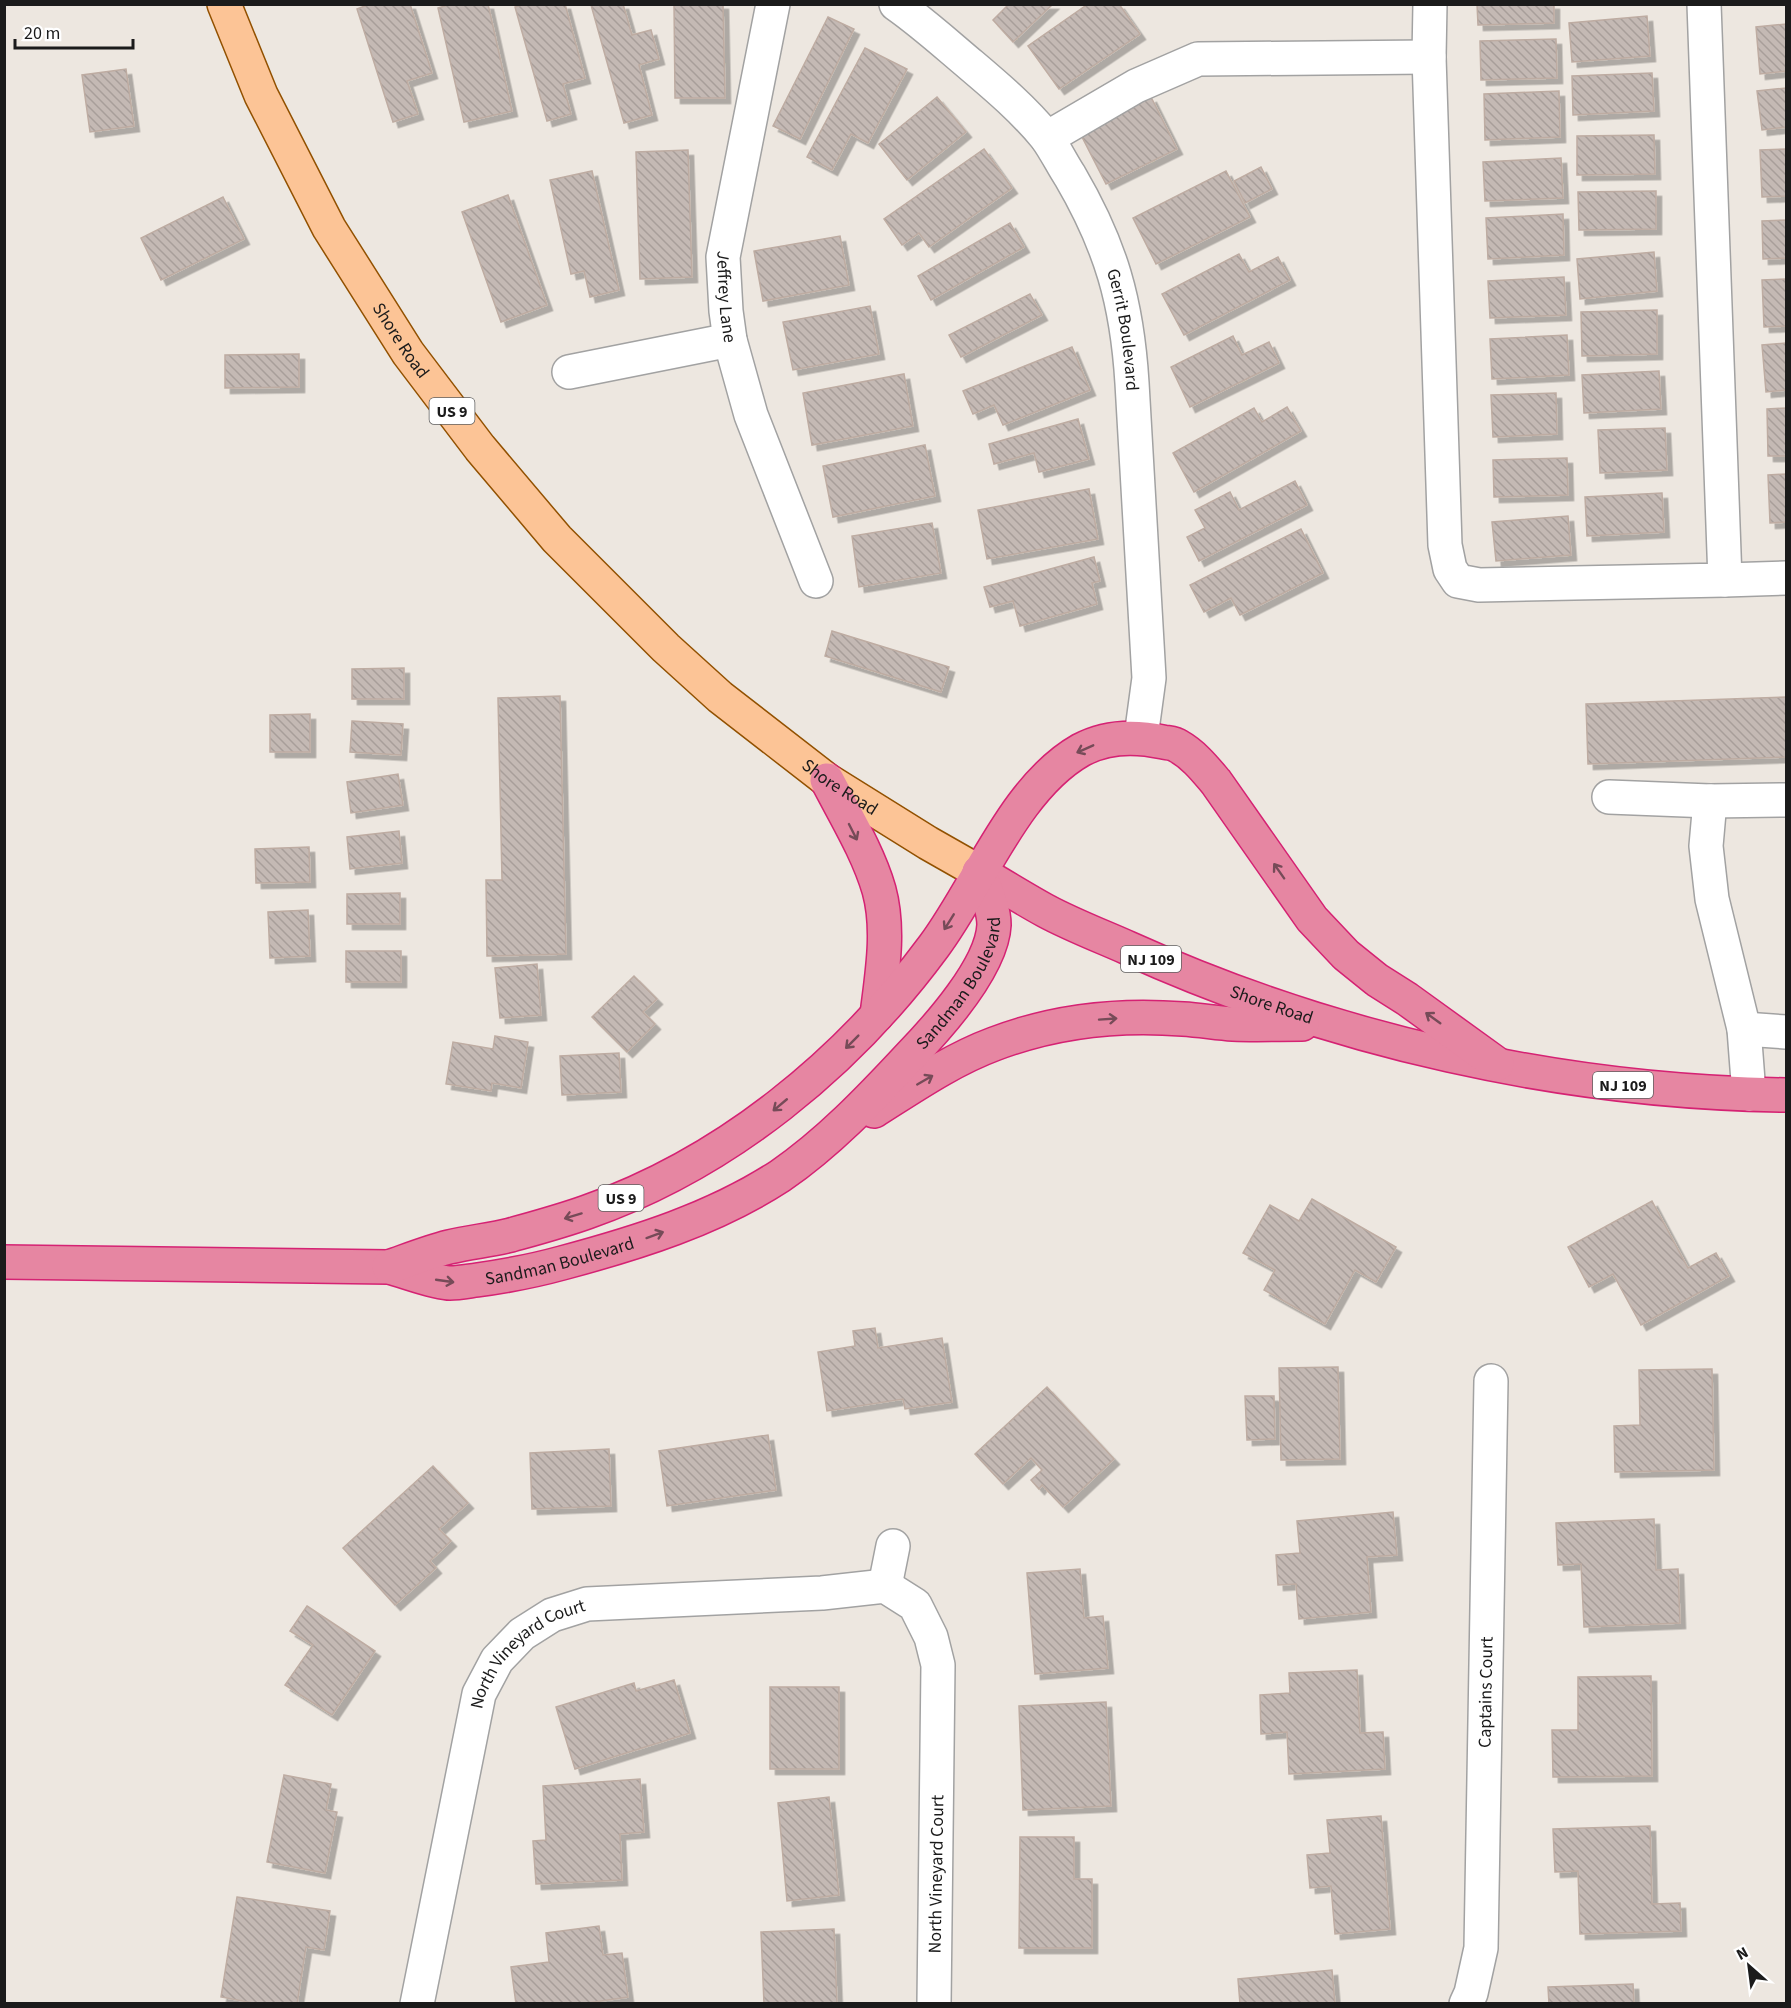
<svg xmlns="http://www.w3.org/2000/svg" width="1791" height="2008" font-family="'Source Sans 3',sans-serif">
<defs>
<pattern id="building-back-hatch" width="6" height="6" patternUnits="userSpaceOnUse" patternTransform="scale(1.5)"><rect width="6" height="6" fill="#c4b9b4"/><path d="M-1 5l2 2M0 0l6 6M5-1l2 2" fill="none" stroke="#a89e9a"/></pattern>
<filter id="shadow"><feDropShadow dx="5.5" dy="5.5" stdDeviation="0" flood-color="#0004"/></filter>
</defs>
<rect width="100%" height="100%" fill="#ede7e0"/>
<!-- building -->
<g fill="url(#building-back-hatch)" stroke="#beaca2" stroke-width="1.5" filter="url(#shadow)">
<polygon points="370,4 410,4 432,73 407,81 418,114 393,122 357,9"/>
<polygon points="451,4 488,4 512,111 464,122 438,8"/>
<polygon points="525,4 565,4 585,78 563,84 571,114 547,121 515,7"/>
<polygon points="623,4 632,35 651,30 659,59 639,65 652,115 624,123 591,5"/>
<polygon points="674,4 723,4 725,98 675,98"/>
<polygon points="1009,4 1053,4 1013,42 993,20"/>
<polygon points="1088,4 1119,4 1140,34 1059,89 1028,46"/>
<polygon points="1477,4 1554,4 1554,23 1478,25"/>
<polygon points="1647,16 1650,56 1572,62 1569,23"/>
<polygon points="828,17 854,29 800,139 773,126"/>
<polygon points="1786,24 1786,71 1760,74 1756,27"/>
<polygon points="1556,39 1557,78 1481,80 1480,41"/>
<polygon points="865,48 907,69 868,143 851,134 832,170 807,157"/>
<polygon points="126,69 134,126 90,132 82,75"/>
<polygon points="1652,73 1654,111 1573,115 1572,76"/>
<polygon points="1786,88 1786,127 1762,130 1757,91"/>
<polygon points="1559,91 1560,137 1485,140 1484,94"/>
<polygon points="937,97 966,132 907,180 879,144"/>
<polygon points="1151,97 1177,149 1106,184 1080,133"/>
<polygon points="1654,135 1655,174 1577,175 1577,136"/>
<polygon points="984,149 1012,188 929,247 919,233 902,245 884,219"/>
<polygon points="1786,149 1786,196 1762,197 1760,150"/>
<polygon points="688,150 692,277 640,279 636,152"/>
<polygon points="1561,158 1563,198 1485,201 1483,162"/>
<polygon points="1261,167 1272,189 1245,203 1234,181"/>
<polygon points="592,171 619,290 590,297 584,271 571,274 550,180"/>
<polygon points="1226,171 1250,217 1156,264 1133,218"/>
<polygon points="1656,191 1656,229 1579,230 1578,192"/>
<polygon points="508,195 547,305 501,322 462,212"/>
<polygon points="223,197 244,239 161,280 141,238"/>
<polygon points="1563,214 1564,255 1488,259 1486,218"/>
<polygon points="1786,220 1786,258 1763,259 1762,221"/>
<polygon points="1010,223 1024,247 931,300 918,276"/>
<polygon points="840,236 849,285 763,301 754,251"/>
<polygon points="1654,252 1657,291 1580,299 1577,259"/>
<polygon points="1239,254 1249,272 1278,257 1290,280 1184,335 1162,294"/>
<polygon points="1564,277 1566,315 1490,318 1488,281"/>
<polygon points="1786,279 1786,326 1764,327 1762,280"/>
<polygon points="1030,294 1042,315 961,357 949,335"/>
<polygon points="870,306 879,354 793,370 783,322"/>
<polygon points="1657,310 1657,354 1582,356 1581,312"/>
<polygon points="1567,335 1569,375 1492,379 1490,339"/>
<polygon points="1233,336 1242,355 1269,342 1279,363 1190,407 1171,367"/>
<polygon points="1786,343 1786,390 1766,392 1762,345"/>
<polygon points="1072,347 1090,390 1003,425 994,405 973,414 963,391"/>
<polygon points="299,354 299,387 225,388 225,355"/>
<polygon points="1659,371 1661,409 1584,413 1582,375"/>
<polygon points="904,374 913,426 812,445 803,393"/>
<polygon points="1556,393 1557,434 1493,437 1491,395"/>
<polygon points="1287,407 1301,431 1194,492 1173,453 1254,408 1262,422"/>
<polygon points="1786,408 1786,456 1768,456 1767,409"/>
<polygon points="1078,419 1089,459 1039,472 1034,453 994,464 989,444"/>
<polygon points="1665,428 1667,470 1600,473 1598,430"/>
<polygon points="925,445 935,496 833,517 823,466"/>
<polygon points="1567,458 1568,495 1494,497 1493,460"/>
<polygon points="1786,474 1786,522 1770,523 1768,475"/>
<polygon points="1295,481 1307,505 1199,561 1187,537 1205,528 1195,510 1230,492 1239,510"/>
<polygon points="1089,489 1098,539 987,559 978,510"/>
<polygon points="1662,493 1664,532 1587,536 1585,497"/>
<polygon points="1568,516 1571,555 1496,561 1492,522"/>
<polygon points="932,523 941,573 859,587 852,536"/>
<polygon points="1301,529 1323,573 1240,615 1231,598 1204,612 1190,585"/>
<polygon points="1094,557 1100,581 1092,583 1097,604 1020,626 1013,601 990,607 984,587"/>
<polygon points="832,631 949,667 941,692 825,656"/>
<polygon points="404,668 404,699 352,699 352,669"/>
<polygon points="560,696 566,954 487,956 486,880 502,880 498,698"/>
<polygon points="1786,697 1786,757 1588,764 1586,704"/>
<polygon points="310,714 310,752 270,752 270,715"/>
<polygon points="352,721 403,724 401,755 350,752"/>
<polygon points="398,774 403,805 351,813 347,782"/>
<polygon points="399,831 402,863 350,869 347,837"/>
<polygon points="309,847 310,882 256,883 255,849"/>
<polygon points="400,893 400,924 347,924 347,894"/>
<polygon points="308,910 310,956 270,958 268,912"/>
<rect x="346" y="951" width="55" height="31"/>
<polygon points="537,964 541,1015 500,1018 495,968"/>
<polygon points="634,976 657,999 643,1012 655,1024 627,1052 592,1017"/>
<polygon points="495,1036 528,1042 521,1088 492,1083 491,1091 446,1084 453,1042 493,1049"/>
<polygon points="619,1053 621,1092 562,1095 560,1056"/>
<polygon points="1312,1199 1396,1247 1376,1282 1355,1270 1325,1324 1264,1290 1275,1270 1243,1253 1270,1205 1299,1221"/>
<polygon points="1652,1201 1688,1268 1716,1253 1729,1276 1641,1325 1613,1274 1589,1287 1568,1247"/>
<polygon points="875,1328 878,1348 942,1338 952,1402 905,1409 903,1399 827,1411 818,1352 855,1346 853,1331"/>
<polygon points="1338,1367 1340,1459 1281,1460 1279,1368"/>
<polygon points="1712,1369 1714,1470 1615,1472 1614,1426 1640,1425 1639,1370"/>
<polygon points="1047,1387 1114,1459 1063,1507 1042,1485 1039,1489 1031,1480 1042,1470 1031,1458 1003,1484 975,1454"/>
<polygon points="1245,1396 1274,1396 1275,1439 1247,1440"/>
<polygon points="768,1435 776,1490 667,1506 659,1451"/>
<polygon points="609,1449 611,1506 532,1509 530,1453"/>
<polygon points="433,1466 468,1503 439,1529 451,1541 430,1561 436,1568 395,1605 343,1548"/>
<polygon points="1393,1512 1397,1555 1367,1557 1371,1612 1299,1619 1296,1584 1278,1585 1276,1555 1300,1553 1297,1521"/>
<polygon points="1654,1519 1656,1570 1678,1569 1680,1623 1584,1627 1581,1564 1558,1565 1556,1523"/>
<polygon points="1080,1569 1084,1618 1103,1616 1108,1668 1035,1674 1027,1573"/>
<polygon points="307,1606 375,1651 332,1715 285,1685 313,1645 290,1631"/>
<polygon points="1357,1670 1360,1733 1383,1732 1385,1769 1289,1774 1287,1732 1261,1734 1260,1695 1290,1693 1289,1673"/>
<polygon points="1651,1676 1652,1776 1553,1777 1552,1730 1578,1730 1578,1677"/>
<polygon points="674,1680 690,1733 575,1769 556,1707 634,1683 636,1691"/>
<rect x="770" y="1687" width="69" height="82"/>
<polygon points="1106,1702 1111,1806 1023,1810 1019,1706"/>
<polygon points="284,1775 331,1784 326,1810 337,1812 325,1873 267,1862"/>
<polygon points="640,1779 644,1832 620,1834 622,1880 536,1884 533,1841 546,1840 543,1786"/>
<polygon points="829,1797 839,1895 787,1901 778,1803"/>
<polygon points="1381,1816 1390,1929 1335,1934 1331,1886 1310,1888 1307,1855 1330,1853 1327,1820"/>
<polygon points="1650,1826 1652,1904 1680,1903 1681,1931 1580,1934 1578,1871 1555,1872 1553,1829"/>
<polygon points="1020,1837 1074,1837 1074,1879 1092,1879 1092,1948 1019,1948"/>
<polygon points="237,1897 330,1911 324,1950 306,1947 297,2004 259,2004 221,1997"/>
<polygon points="599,1926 603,1955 622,1953 628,1997 581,2004 516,2004 511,1967 549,1962 546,1933"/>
<polygon points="834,1929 837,2004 764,2004 761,1932"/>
<polygon points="1332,1970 1335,2004 1240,2004 1238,1979"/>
<polygon points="1633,1984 1634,2004 1549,2004 1548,1987"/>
</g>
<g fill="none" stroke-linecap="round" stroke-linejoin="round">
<!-- minor casing -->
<g stroke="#a2a2a2" stroke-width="36">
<g id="minor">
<path id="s1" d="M773 4 723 257 726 311 730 340 751 415 816 581"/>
<path id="s2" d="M896 4C923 23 946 44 971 65 997 87 1024 110 1046 137 1055 149 1062 164 1070 176 1111 246 1127 302 1132 383L1149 678 1141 737"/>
<polyline points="1430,4 1429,57 1445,545 1450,569 1458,581 1479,585 1725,580 1704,4"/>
<polyline points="1047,138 1136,86 1198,59 1429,57"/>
<polyline points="569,372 730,340"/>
<polyline points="1725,580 1786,578"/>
<polyline points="1609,797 1710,801 1786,800"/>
<polyline points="1710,801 1706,846 1712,899 1744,1029 1749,1094"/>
<polyline points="1744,1029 1786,1032"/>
<polyline points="885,1586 893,1546"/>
<path id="s3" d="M417 2004 479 1694 497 1660 522 1634 552 1615 587 1604 822 1593 885 1586 915 1605 931 1637 938 1665 934 2004"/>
<path id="s4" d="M1466 2004 1471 1993 1481 1948 1491 1381"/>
</g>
</g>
<!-- major casing -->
<g stroke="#925100" stroke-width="36">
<g id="major">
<path id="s5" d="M224 4 261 95 329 228 408 353 480 448 557 539 666 648 720 697 827 780 928 843 979 872"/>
</g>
</g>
<!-- highway casing -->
<g stroke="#d52273" stroke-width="36">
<g id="highway">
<path d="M827 780C845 815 868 852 879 890 890 930 882 974 877 1015"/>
<path id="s6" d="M979 872C1002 885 1024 899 1046 911 1072 925 1101 936 1128 948 1334 1041 1561 1092 1786 1095"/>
<path d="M874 1111C912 1087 951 1060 994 1044 1054 1021 1120 1014 1183 1019 1200 1020 1217 1023 1233 1024 1256 1025 1279 1024 1302 1024"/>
<path id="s7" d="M4 1262 389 1267C405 1271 435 1283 450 1283 459 1283 469 1281 477 1280 506 1276 533 1271 562 1263 637 1243 714 1219 780 1176 828 1143 870 1099 910 1056 938 1027 992 967 994 925 994 907 985 889 979 872"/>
<path d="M389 1267C409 1260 429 1252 449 1247 470 1242 491 1240 511 1235 536 1228 562 1221 587 1212 726 1163 847 1064 934 946 979 886 1014 788 1081 750 1107 736 1136 736 1163 742 1168 743 1174 743 1178 746 1194 755 1205 769 1216 782L1312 919 1346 955 1377 980 1407 999 1497 1064"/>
</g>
</g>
<!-- minor -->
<use href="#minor" stroke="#fff" stroke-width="33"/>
<!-- major -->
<use href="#major" stroke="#fcc496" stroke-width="33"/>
<!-- highway -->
<use href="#highway" stroke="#e686a2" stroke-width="33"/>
</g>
<!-- one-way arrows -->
<defs><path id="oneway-shaft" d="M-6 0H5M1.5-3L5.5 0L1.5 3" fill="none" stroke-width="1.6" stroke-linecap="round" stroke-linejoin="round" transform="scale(1.5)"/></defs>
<g stroke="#764b58">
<use href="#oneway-shaft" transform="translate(1085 749) rotate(156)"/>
<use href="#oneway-shaft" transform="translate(853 832) rotate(63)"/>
<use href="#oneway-shaft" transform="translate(1279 871) rotate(-125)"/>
<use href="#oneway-shaft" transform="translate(949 922) rotate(122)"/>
<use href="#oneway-shaft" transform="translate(1433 1018) rotate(-144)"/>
<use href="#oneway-shaft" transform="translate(1108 1019) rotate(-4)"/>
<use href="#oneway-shaft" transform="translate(852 1042) rotate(135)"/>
<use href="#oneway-shaft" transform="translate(925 1080) rotate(-30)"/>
<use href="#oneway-shaft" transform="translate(780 1105) rotate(140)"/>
<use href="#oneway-shaft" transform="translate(573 1216) rotate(163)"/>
<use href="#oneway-shaft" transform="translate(655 1235) rotate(-20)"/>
<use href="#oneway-shaft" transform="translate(445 1281) rotate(8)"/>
</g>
<g text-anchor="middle" stroke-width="4.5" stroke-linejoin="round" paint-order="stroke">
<!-- shield labels -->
<g fill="#fff" stroke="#5f5f5f" stroke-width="1.5">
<rect x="429.5" y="398" width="45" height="26" rx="4.5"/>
<rect x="1121" y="946" width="60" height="26" rx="4.5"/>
<rect x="1593" y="1072" width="60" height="26" rx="4.5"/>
<rect x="598.5" y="1185" width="45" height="26" rx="4.5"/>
</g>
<g font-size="16" font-weight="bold" fill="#1b1b1b">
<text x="452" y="417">US 9</text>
<text x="1151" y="965">NJ 109</text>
<text x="1623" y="1091">NJ 109</text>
<text x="621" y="1204">US 9</text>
</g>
<!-- street labels -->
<g font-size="18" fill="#1b1b1b" stroke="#fff">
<text dy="6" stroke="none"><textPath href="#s1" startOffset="298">Jeffrey Lane</textPath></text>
<text dy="6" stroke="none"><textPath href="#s2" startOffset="411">Gerrit Boulevard</textPath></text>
<text dy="6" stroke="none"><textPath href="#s5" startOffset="381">Shore Road</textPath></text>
<text dy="6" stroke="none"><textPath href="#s5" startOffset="1011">Shore Road</textPath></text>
<text dy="6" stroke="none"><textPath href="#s7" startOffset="1065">Sandman Boulevard</textPath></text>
<text dy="6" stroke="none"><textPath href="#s6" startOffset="322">Shore Road</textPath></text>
<text dy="6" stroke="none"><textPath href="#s7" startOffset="560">Sandman Boulevard</textPath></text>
<text dy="6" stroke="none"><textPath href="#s3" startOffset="381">North Vineyard Court</textPath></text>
<text dy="6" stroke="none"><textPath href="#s4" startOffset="314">Captains Court</textPath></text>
<text transform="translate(936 1874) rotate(-89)" y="6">North Vineyard Court</text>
</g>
</g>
<!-- border -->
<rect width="1791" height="2008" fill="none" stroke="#1b1b1b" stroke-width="12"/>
<!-- north arrow -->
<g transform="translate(1749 1966) rotate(332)" stroke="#ffffff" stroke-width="4.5" paint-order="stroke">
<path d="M0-4.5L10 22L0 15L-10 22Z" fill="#1b1b1b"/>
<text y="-9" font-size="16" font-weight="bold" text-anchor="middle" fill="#1b1b1b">N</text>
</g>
<!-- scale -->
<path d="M15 39v9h118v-9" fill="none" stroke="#1b1b1b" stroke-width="3"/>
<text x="24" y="39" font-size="18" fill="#1b1b1b" stroke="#ffffff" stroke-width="4.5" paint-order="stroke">20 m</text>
</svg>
